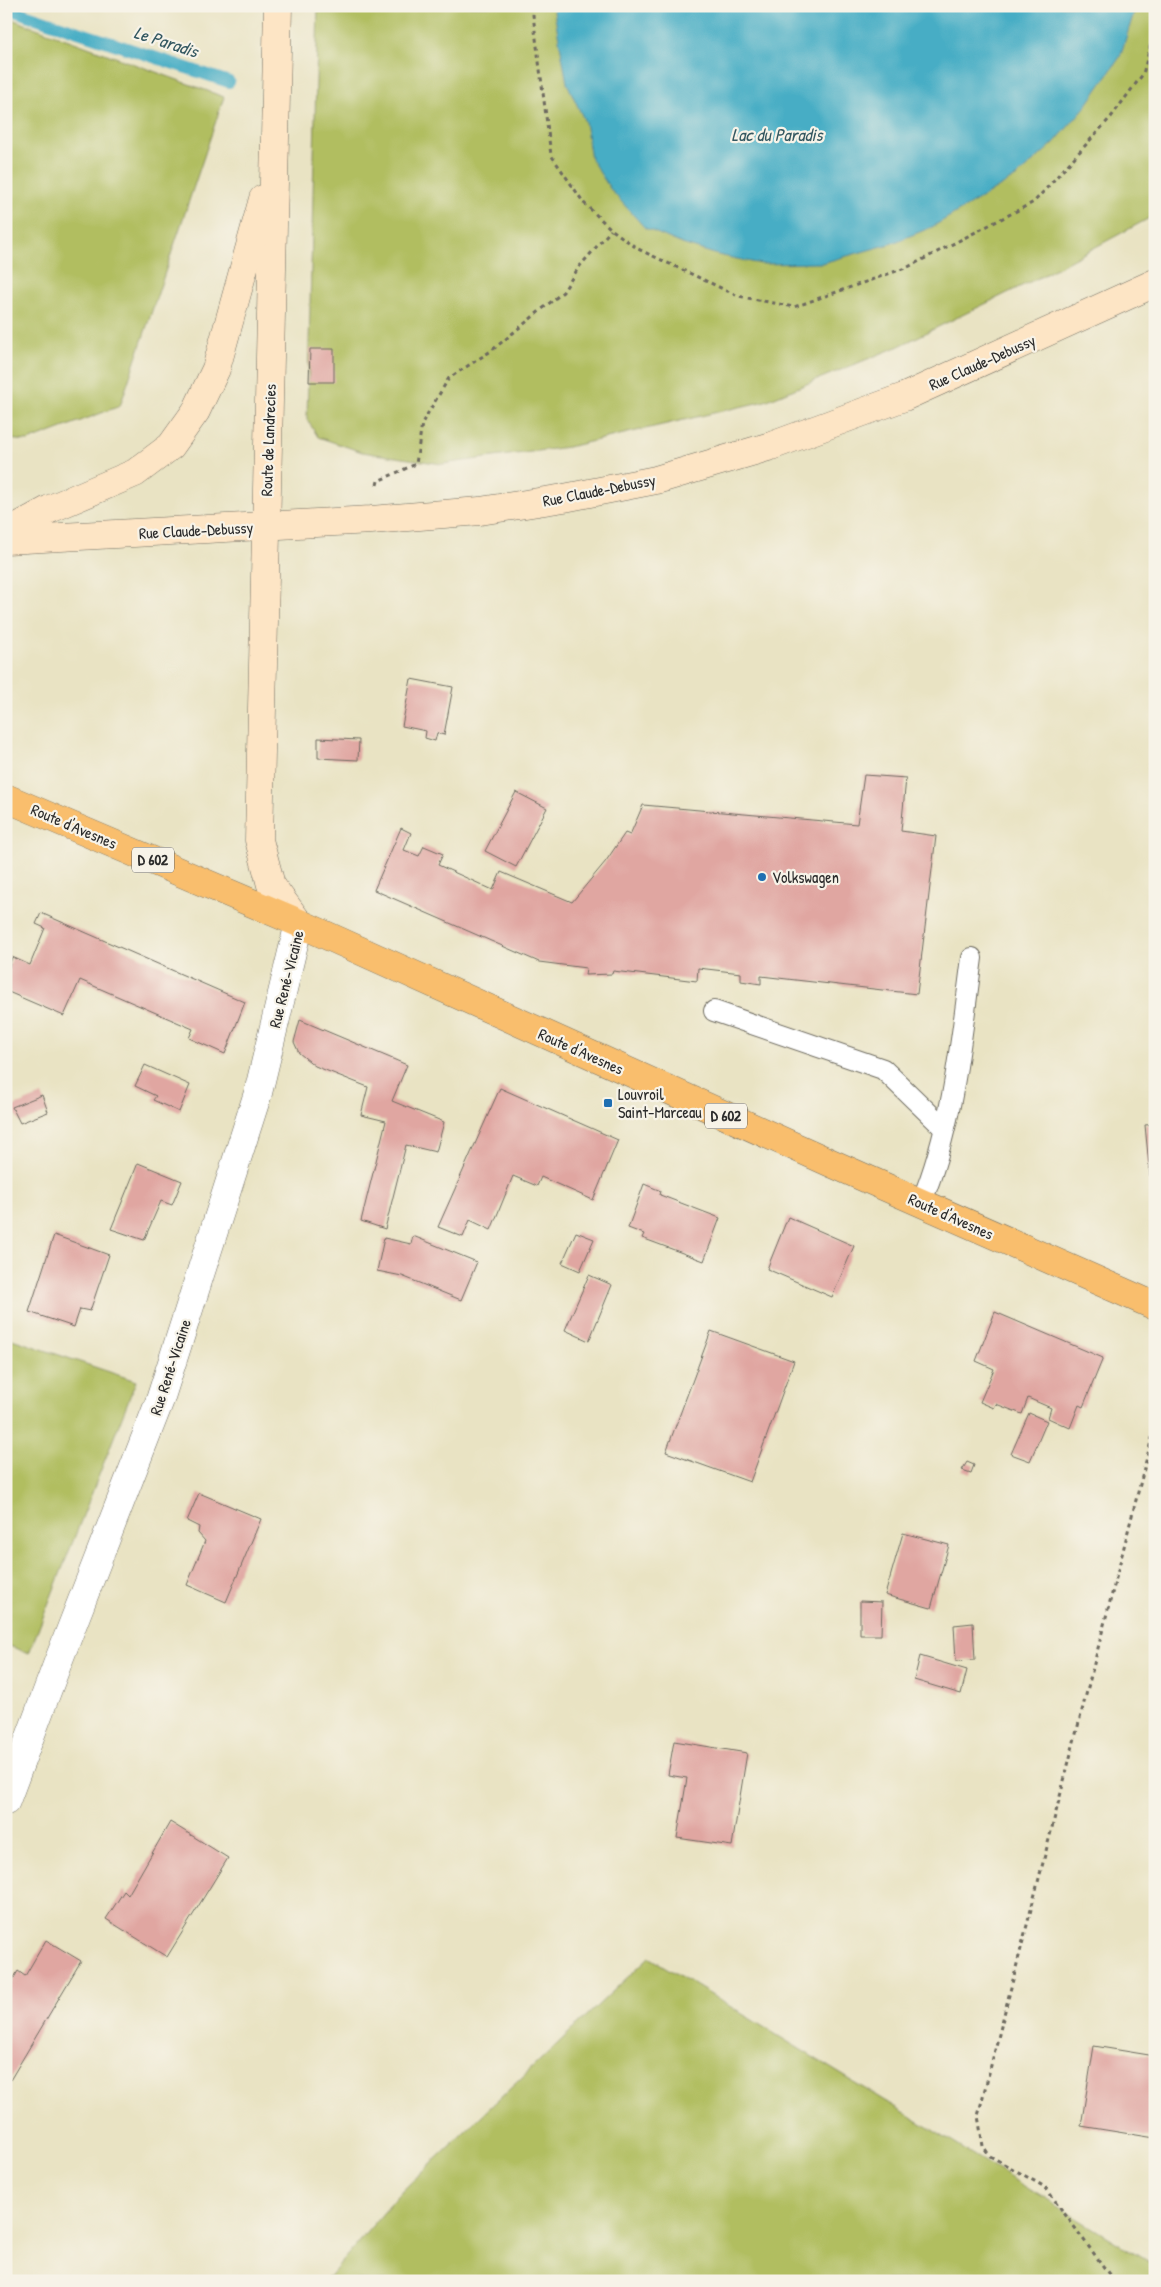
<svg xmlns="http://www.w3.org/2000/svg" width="1161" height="2287" font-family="'Patrick Hand',sans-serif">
<rect width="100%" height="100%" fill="#f7f3e8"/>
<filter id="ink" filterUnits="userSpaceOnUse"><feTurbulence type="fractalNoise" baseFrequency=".02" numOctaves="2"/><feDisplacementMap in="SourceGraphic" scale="10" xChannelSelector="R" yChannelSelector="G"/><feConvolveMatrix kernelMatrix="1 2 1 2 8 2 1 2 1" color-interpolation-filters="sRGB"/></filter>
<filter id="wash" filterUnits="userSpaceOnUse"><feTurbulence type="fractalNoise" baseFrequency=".0096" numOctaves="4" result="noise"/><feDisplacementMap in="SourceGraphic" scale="20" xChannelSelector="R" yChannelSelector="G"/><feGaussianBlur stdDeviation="1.12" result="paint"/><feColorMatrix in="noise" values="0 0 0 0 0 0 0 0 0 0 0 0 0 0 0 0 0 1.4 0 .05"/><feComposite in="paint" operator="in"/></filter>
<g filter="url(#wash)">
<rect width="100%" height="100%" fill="#e9e3c3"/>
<!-- green -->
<g fill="#b1be60" stroke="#6e7446">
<polygon points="318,6 1155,6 1155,215 1040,277 897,347 765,401 568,447 442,464 362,452 318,437 307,419"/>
<polygon points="6,17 224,97 120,406 28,441 6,439"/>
<polygon points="6,1337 136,1381 29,1653 6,1645"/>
<polygon points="649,1957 1155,2266 1155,2281 325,2281 403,2190"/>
</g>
<!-- water -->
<polygon fill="#46adc5" stroke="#386c78" points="553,6 1136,6 1120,57 1086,106 1054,143 1016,177 932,227 890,244 822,263 761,264 718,255 682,244 645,228 611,190 591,159 585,122 567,83"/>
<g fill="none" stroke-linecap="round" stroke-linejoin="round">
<!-- stream -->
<polyline stroke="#46adc5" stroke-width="12" points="6,8 229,82"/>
</g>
<g id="blocks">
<!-- building -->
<g fill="#e0a6a1">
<polygon points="310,349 334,349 334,382 309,382"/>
<polygon points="411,679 453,687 444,735 437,733 435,741 425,738 426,731 402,726"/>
<polygon points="318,738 359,740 358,760 318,758"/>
<polygon points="864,775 906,778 901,831 936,836 917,994 761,976 761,984 741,981 741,973 698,968 697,981 613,971 612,974 585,975 586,968 539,962 374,890 401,828 411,833 404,850 419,856 424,846 443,854 438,865 493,890 501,872 572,902 606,861 625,833 630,835 643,805 857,824"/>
<polygon points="516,792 547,808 516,867 485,851"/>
<polygon points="41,913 245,1002 225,1054 189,1038 193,1029 80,980 64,1016 6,991 6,976 12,957 30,965 45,928 36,924"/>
<polygon points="300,1020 407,1065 392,1101 444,1122 436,1152 406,1145 385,1229 361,1221 386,1121 361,1115 368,1087 315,1066 299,1053 294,1042"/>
<polygon points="145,1065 190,1085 179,1112 153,1100 156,1096 135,1086"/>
<polygon points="500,1088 618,1140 593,1200 541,1177 537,1186 513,1176 491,1230 470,1220 463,1237 438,1227"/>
<polygon points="42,1095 48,1112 20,1123 12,1107"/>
<polygon points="1155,1124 1155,1175 1150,1176 1145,1125"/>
<polygon points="138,1163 182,1181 172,1205 161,1201 144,1240 111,1229"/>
<polygon points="644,1184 661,1191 660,1195 720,1218 704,1261 642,1238 644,1234 628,1228"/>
<polygon points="788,1217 854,1246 832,1297 767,1269"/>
<polygon points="576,1232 594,1239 580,1271 562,1263"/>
<polygon points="54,1235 109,1255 90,1311 80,1309 74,1327 29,1312"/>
<polygon points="413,1236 477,1262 461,1300 402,1276 377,1271 384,1238 411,1244"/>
<polygon points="589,1275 612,1285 589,1341 565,1330"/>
<polygon points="995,1312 1103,1358 1083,1407 1079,1405 1070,1428 1048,1418 1051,1408 1028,1398 1022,1414 996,1404 994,1408 980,1402 994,1369 976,1361"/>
<polygon points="711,1331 794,1361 750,1482 666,1452"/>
<polygon points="1029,1413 1047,1421 1030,1461 1011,1454"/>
<polygon points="967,1462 974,1465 971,1473 962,1470"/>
<polygon points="199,1493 261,1519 226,1602 187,1585 205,1541 198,1533 199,1527 187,1521"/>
<polygon points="903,1533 949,1545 931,1608 885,1595"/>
<polygon points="860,1601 882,1602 881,1635 860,1635"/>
<polygon points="973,1623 975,1660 956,1661 954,1625"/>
<polygon points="920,1656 967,1670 961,1694 914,1680"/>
<polygon points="674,1741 747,1753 732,1846 677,1838 687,1778 668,1775"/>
<polygon points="170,1822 228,1858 167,1957 106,1919 124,1891 128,1895"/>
<polygon points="46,1940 81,1961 6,2087 6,1991 18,1971 25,1976"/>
<polygon points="1094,2046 1155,2056 1155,2138 1081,2126"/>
</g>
</g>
</g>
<g filter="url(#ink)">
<use href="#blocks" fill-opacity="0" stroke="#6e6b60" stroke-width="1"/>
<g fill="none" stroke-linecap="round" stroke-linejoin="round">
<!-- service casing -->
<g stroke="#6e6b60" stroke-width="22">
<g id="service">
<polyline points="714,1011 883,1069 944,1128"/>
<path d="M921 1203C953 1126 961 1040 972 958"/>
</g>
</g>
<!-- tertiary casing -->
<g stroke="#6e6b60" stroke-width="29">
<polyline id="tertiary" points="6,1801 58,1662 160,1400 258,1093 299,923"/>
</g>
<!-- secondary casing -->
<g stroke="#6e6b60" stroke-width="29">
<g id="secondary">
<polyline points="278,6 259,840 271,885 299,923"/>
<polyline points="6,533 50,509 135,473 171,446 196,411 216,369 263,199"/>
<polyline points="6,540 371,520 480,511 564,498 656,480 771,446 904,397 1155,283"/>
</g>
</g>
<!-- primary casing -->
<g stroke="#6e6b60" stroke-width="29">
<polyline id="primary" points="6,798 299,923 831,1163 1155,1306"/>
</g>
<!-- path -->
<g stroke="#6e6b60" stroke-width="3" stroke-dasharray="4 4" stroke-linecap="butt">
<polyline points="534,6 533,15 551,155 584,203 611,229 638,249 738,296 794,307 908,267 1034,202 1111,117 1143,74 1155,28"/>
<polyline points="377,485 378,481 416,464 422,423 449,378 491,351 563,292 579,267 611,230"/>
<polyline points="1114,2281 1045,2187 990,2156 983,2146 978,2116 1155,1426"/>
</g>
<!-- service -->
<use href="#service" stroke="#fff" stroke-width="20"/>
<!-- tertiary -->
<use href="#tertiary" stroke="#fff" stroke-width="28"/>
<!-- secondary -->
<use href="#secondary" stroke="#fde5c5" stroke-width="28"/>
<!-- primary -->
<use href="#primary" stroke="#f9be6d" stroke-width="28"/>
</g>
</g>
<!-- markers -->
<g fill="#1f6fb2" stroke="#f7f3e8" stroke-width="2">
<circle cx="762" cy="877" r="5"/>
<rect x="603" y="1098" width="10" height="10" rx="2.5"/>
</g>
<g text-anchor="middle" stroke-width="4.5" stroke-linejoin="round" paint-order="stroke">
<!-- shield labels -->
<g fill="#f7f3e8" stroke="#686764" stroke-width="1">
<rect x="132" y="847.5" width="42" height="25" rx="4"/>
<rect x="705" y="1103.5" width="42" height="25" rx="4"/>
</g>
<g font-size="15" font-weight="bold" fill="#2b2b2b">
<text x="153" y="865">D 602</text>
<text x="726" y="1121">D 602</text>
</g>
<!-- street labels -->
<g font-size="16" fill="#2b2b2b" stroke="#f7f3e8">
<text transform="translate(982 362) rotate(-24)" y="6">Rue Claude-Debussy</text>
<text transform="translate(268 440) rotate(-88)" y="6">Route de Landrecies</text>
<text transform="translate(599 490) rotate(-11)" y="6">Rue Claude-Debussy</text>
<text transform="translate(196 530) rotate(-3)" y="6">Rue Claude-Debussy</text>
<text transform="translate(74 826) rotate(23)" y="6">Route d'Avesnes</text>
<text transform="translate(286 979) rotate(-76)" y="6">Rue René-Vicaine</text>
<text transform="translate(581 1051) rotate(24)" y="6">Route d'Avesnes</text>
<text transform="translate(951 1216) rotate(24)" y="6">Route d'Avesnes</text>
<text transform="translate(170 1367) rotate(-72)" y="6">Rue René-Vicaine</text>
</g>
<!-- poi labels -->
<g font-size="16" fill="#2b2b2b" stroke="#f7f3e8" text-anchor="start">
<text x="772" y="883">Volkswagen</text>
<text x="618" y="1100">Louvroil<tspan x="618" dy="18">Saint-Marceau</tspan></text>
</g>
<!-- water labels -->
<g font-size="18" font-style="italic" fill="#345861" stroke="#f7f3e8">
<text transform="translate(166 42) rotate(18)" y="6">Le Paradis</text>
<text x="777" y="141">Lac du Paradis</text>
</g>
</g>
<!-- margin -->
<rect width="1161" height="2287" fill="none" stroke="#f7f3e8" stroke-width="25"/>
</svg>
